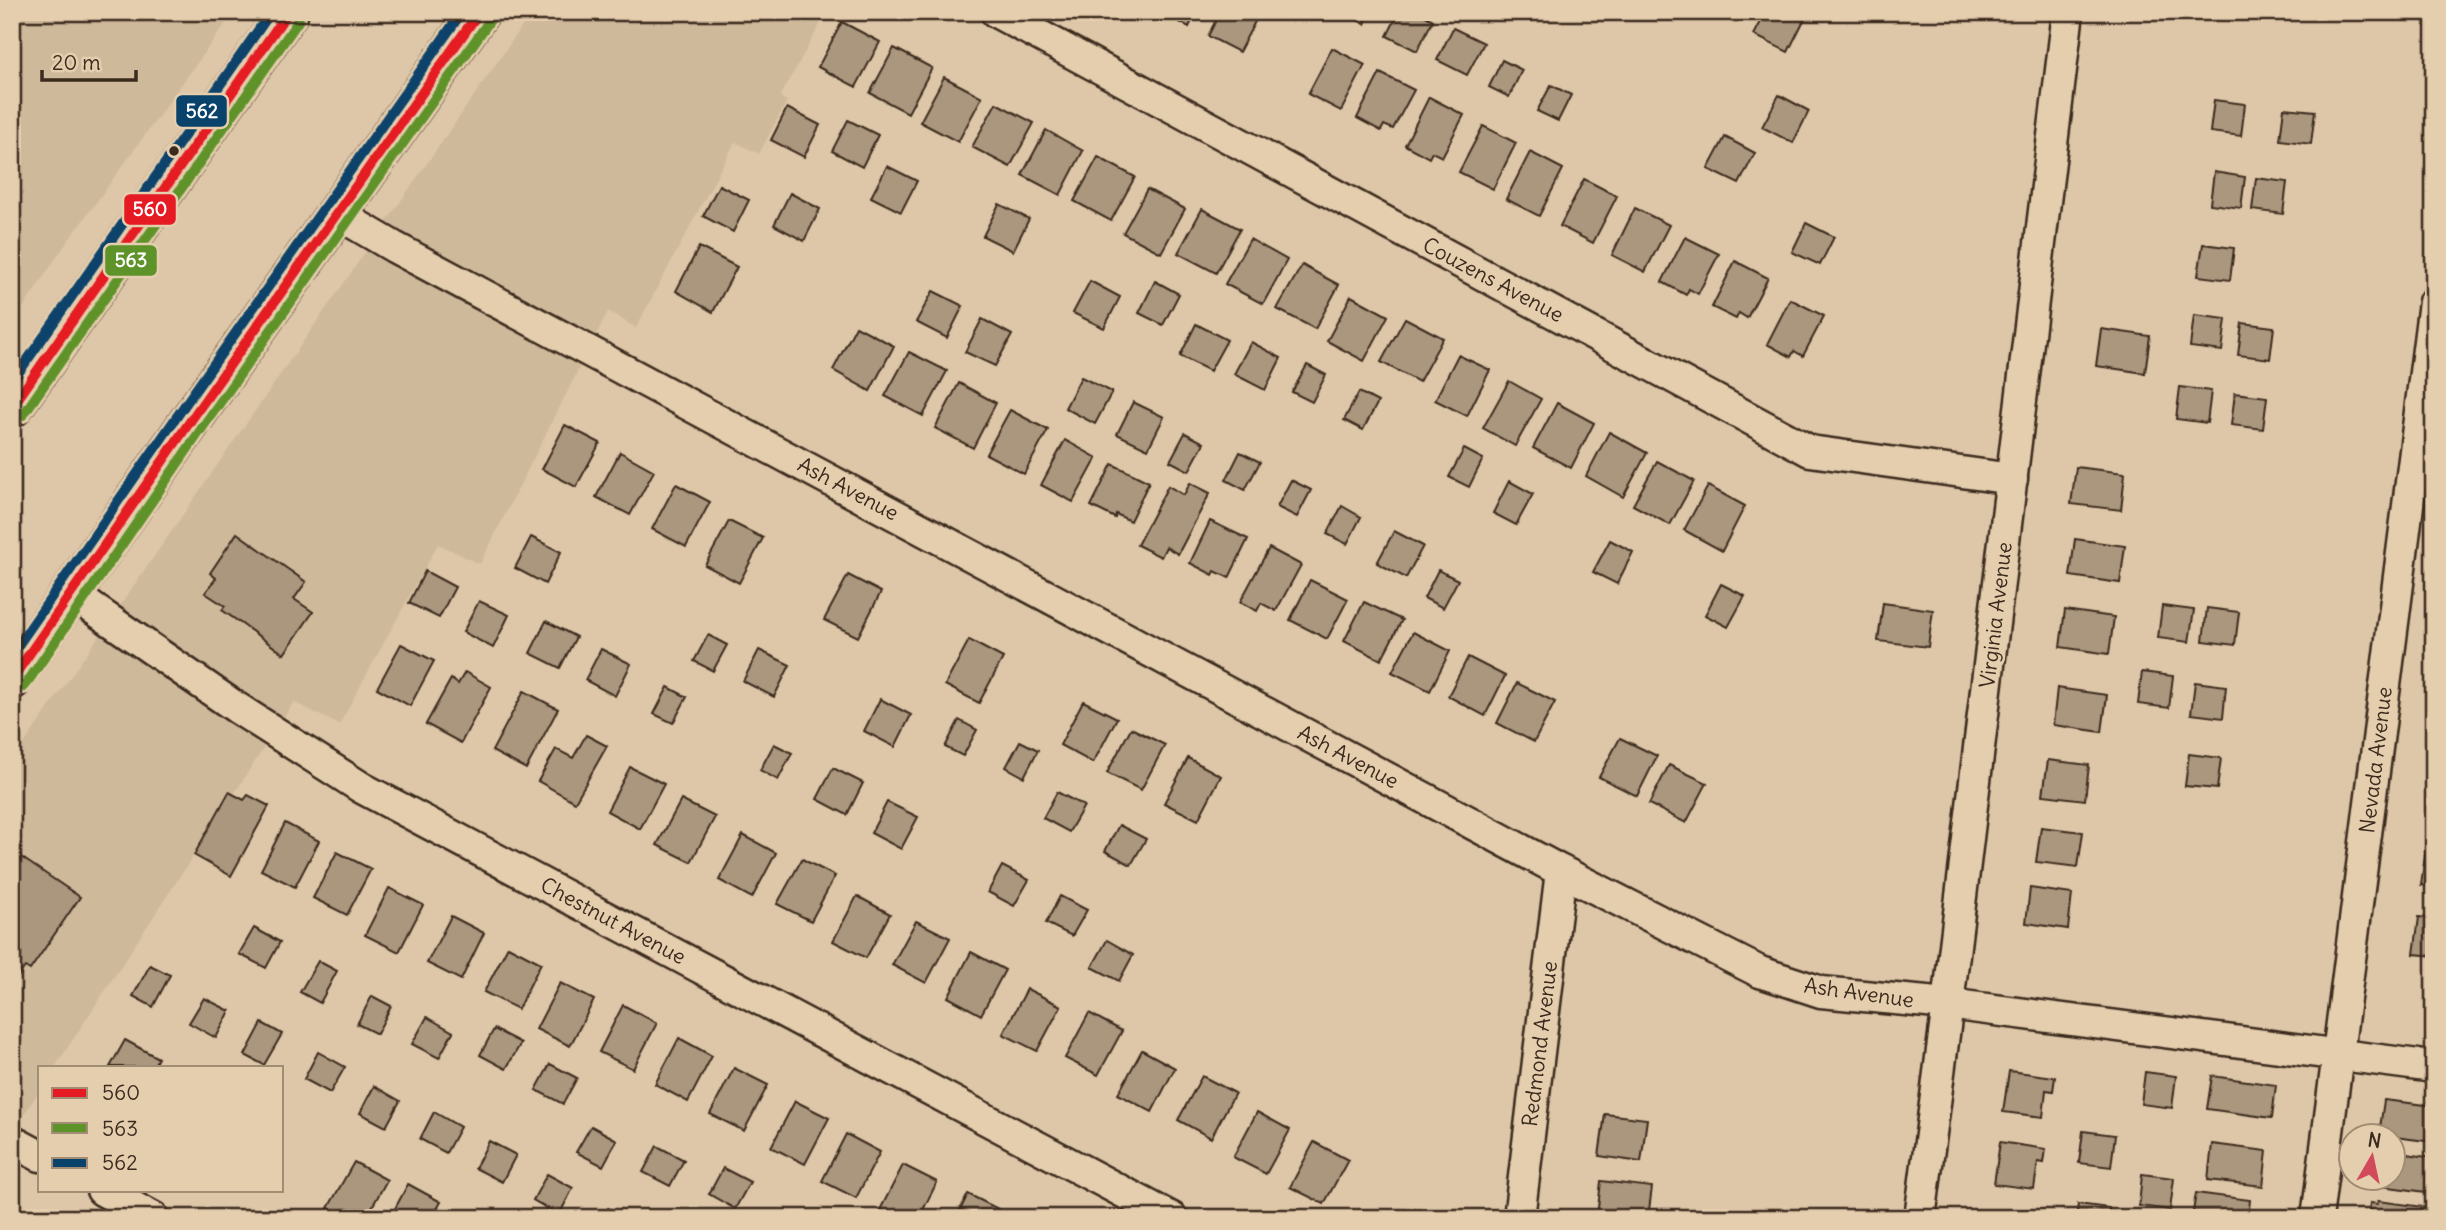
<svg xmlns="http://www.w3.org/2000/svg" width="2446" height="1230" font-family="Delius,sans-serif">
<rect width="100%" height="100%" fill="#dec7a8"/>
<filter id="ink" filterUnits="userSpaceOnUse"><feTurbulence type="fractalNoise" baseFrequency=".0143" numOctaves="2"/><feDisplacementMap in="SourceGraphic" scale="14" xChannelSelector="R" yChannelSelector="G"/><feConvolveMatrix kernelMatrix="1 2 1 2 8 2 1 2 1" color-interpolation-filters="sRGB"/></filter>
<g filter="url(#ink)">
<!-- built -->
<g fill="#cfb99b">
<polygon points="12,12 234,12 58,255 12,325"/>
<polygon points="532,12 827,12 780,97 787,101 759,154 735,142 636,328 608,311 480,564 438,544 339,725 294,702 55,1067 40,1067 40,1090 12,1133 12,761"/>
</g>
<!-- building -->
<g fill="#ab977e" stroke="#3b2a1e" stroke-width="2">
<polygon points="1161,12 1196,12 1189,27"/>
<polygon points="1220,12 1260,12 1239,52 1208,36"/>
<polygon points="1342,12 1370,12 1365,24"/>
<polygon points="1399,12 1418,12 1433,20 1417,51 1387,36"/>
<polygon points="1721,12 1742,12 1737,21"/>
<polygon points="1766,12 1808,12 1788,52 1754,35"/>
<polygon points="842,22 880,42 856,87 818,67"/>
<polygon points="1453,28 1484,43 1467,75 1437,60"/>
<polygon points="894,48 932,68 908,113 870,93"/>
<polygon points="1332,48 1365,65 1341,111 1308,94"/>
<polygon points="1502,60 1522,70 1509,97 1489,87"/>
<polygon points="1380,73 1414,90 1393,129 1384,125 1381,131 1357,118"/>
<polygon points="944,77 982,97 958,142 920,122"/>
<polygon points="1551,85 1571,95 1558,121 1537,111"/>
<polygon points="1779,95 1809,111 1793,143 1762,127"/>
<polygon points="1429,97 1464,115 1442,157 1432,152 1429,158 1405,145"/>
<polygon points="2214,100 2245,104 2241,136 2210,132"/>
<polygon points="996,103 1034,123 1010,167 972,147"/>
<polygon points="787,108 820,125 804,157 771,140"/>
<polygon points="2284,108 2315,111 2311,144 2280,140"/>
<polygon points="848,120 878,135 862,167 832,151"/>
<polygon points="1483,126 1516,143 1493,189 1459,172"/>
<polygon points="1046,130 1083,151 1060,195 1022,175"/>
<polygon points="1725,137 1755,153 1739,184 1708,169"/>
<polygon points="1530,152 1563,169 1539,216 1506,199"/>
<polygon points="1098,157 1135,177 1111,221 1074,201"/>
<polygon points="887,166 917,181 901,212 871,197"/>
<polygon points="2214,172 2245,177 2241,208 2210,204"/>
<polygon points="2256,178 2287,182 2283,214 2252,210"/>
<polygon points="1584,179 1617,196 1593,243 1560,226"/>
<polygon points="719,185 749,200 733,232 703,216"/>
<polygon points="1147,189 1185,209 1161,253 1123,233"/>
<polygon points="790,193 820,209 804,241 774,225"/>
<polygon points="999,204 1029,219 1013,251 983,236"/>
<polygon points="1635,208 1669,225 1645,272 1612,255"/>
<polygon points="1202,209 1240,229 1216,273 1178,253"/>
<polygon points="1806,223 1834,237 1820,265 1792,252"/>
<polygon points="1685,237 1719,254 1698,294 1689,289 1686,295 1662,282"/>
<polygon points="1250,239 1287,260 1263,304 1225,284"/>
<polygon points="2203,244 2234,248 2230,280 2198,276"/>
<polygon points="699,247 737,267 713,312 676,291"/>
<polygon points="1735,261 1768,278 1747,318 1739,313 1736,319 1712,307"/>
<polygon points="1302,265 1339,285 1315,329 1277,309"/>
<polygon points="1090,281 1120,297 1104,328 1073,313"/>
<polygon points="1155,281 1179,294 1163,325 1139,313"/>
<polygon points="933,291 963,306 947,338 916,322"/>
<polygon points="1351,296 1388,316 1364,361 1327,341"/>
<polygon points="1790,299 1824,316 1803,356 1794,351 1791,357 1767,344"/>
<polygon points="2194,315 2226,319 2222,351 2190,347"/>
<polygon points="1405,318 1443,338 1419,382 1381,362"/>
<polygon points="982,319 1012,335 995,366 965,352"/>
<polygon points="2242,323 2274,327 2270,359 2238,355"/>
<polygon points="1196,324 1227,340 1210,371 1180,356"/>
<polygon points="856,326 894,346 870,391 833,370"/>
<polygon points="2101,329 2150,336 2145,373 2096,366"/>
<polygon points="1251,342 1281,358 1265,390 1234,374"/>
<polygon points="909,352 947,371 923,416 885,396"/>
<polygon points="1458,355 1490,370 1467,416 1435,400"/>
<polygon points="1307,365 1326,375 1312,402 1292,392"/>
<polygon points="1081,377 1112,392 1095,424 1065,408"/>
<polygon points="1509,381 1541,399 1515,446 1483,428"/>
<polygon points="959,383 996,403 973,448 935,428"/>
<polygon points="2180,387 2211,391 2207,423 2176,419"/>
<polygon points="1359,392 1378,402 1363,430 1344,420"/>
<polygon points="2235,393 2267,397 2263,429 2231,425"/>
<polygon points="1133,402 1164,417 1148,449 1117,434"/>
<polygon points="1557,403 1594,423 1571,468 1533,448"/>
<polygon points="1010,410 1048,430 1024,474 986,454"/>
<polygon points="565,425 600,443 576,487 542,469"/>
<polygon points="1609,432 1647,453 1623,497 1586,476"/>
<polygon points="1185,433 1204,443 1189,471 1170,461"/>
<polygon points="1065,440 1097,458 1073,502 1041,485"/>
<polygon points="1464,449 1483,459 1469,487 1449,477"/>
<polygon points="620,452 654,471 630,515 596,497"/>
<polygon points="1240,452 1260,462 1245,490 1226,480"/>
<polygon points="1657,461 1694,481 1670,525 1633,505"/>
<polygon points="1112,464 1149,482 1130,521 1116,514 1115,518 1091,506"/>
<polygon points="2076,467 2125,473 2121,510 2071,504"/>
<polygon points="1291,480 1311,490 1297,517 1277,507"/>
<polygon points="1509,481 1533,494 1516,525 1493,513"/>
<polygon points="1190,483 1210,493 1178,554 1166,547 1161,557 1137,545 1168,486 1184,495"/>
<polygon points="676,484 710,502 686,547 652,529"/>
<polygon points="1708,486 1745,506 1722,551 1684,530"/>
<polygon points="1342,506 1361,517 1347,544 1327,534"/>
<polygon points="729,521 763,538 739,583 705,565"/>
<polygon points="1210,521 1248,539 1229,578 1215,571 1213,575 1190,563"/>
<polygon points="1394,531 1423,546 1406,578 1377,563"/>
<polygon points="237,533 306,582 294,599 313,612 284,654 222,610 225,606 205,593 216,578 210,573"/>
<polygon points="531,537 561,552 545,584 515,568"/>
<polygon points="2075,539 2125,546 2120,583 2070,576"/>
<polygon points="1610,540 1633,552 1617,584 1593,572"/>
<polygon points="1269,548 1301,565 1276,611 1261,603 1257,611 1240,602"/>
<polygon points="1438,570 1458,580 1443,608 1424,598"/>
<polygon points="425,571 455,587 439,618 409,603"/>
<polygon points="848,575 881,592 858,637 824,620"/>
<polygon points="1310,580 1348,599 1327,639 1290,620"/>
<polygon points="1721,584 1745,596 1728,627 1705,615"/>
<polygon points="479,601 509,615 493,648 463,632"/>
<polygon points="1364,602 1402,620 1381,660 1344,641"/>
<polygon points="1883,603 1933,610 1928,647 1878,641"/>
<polygon points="2162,606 2194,610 2189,642 2158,638"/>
<polygon points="2207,608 2239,612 2235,645 2203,641"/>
<polygon points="2065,610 2114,617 2109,654 2060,647"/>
<polygon points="546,621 576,637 560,668 530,653"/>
<polygon points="1413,632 1450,651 1430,691 1392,672"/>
<polygon points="708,635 727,645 713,671 694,661"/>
<polygon points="969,640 1003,658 979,703 945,685"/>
<polygon points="401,644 434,661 410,706 377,688"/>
<polygon points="601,649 631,664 615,696 585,680"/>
<polygon points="759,650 790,665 774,697 743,681"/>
<polygon points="1468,657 1505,676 1485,716 1448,696"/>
<polygon points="465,672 491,687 461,743 426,724 451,679 458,684"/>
<polygon points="2142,672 2173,676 2169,708 2138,704"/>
<polygon points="2195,682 2226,686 2223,718 2191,714"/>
<polygon points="1517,683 1555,702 1534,742 1497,723"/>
<polygon points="668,687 687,697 673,723 654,714"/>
<polygon points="2057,688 2107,695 2102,732 2053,725"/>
<polygon points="524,691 558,709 526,769 492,751"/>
<polygon points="880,699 911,715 895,747 864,731"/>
<polygon points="1083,701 1117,718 1093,763 1060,745"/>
<polygon points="959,720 977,730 963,756 945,747"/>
<polygon points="1131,728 1165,745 1141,790 1107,773"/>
<polygon points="586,735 607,746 575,802 538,781 556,749 573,758"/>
<polygon points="1620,738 1657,756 1637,796 1599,777"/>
<polygon points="1020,741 1038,750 1024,777 1006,767"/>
<polygon points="774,744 792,753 778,780 760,770"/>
<polygon points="2189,754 2221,758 2217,789 2185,786"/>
<polygon points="1188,758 1221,776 1198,820 1164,803"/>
<polygon points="2048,760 2089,765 2085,800 2043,795"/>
<polygon points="1669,765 1707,783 1686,823 1649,804"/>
<polygon points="630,767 664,784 640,829 607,811"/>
<polygon points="833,768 863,783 847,815 817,799"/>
<polygon points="229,792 244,800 248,795 269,806 231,876 194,855"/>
<polygon points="1057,792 1084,806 1069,832 1043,818"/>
<polygon points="681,800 715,817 691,862 657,845"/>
<polygon points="887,802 918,817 901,849 871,833"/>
<polygon points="285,823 319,841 295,887 261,870"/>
<polygon points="1119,825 1146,839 1131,865 1105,851"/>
<polygon points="2041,827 2083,832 2078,867 2036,862"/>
<polygon points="743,835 776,853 752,898 719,880"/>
<polygon points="2426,848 2434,849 2434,887 2421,885"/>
<polygon points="12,851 80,897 30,970 25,967 12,985"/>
<polygon points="337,852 371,869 347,915 313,898"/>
<polygon points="802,859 835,876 811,921 777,904"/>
<polygon points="1002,866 1029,880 1014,906 988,892"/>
<polygon points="389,888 423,905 399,952 365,935"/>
<polygon points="2030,888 2072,894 2068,929 2026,923"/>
<polygon points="857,896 890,914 866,958 833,941"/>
<polygon points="1060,896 1087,910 1072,936 1046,923"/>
<polygon points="451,916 484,933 461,980 427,963"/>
<polygon points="2419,917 2434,919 2434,956 2414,954"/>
<polygon points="916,921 950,938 926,983 892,965"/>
<polygon points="254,928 280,942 266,968 239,954"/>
<polygon points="1107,940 1133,955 1119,981 1092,967"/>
<polygon points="508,946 541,963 518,1009 484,992"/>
<polygon points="971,952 1005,970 981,1015 948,997"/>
<polygon points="318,961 337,971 320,1003 300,992"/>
<polygon points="150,965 170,975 153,1007 133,996"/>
<polygon points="560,983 594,1000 570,1046 536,1029"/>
<polygon points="1027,989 1061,1006 1037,1051 1003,1034"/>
<polygon points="372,996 391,1006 377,1034 357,1024"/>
<polygon points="204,998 230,1011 216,1038 189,1023"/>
<polygon points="623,1005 657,1023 633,1069 599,1052"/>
<polygon points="1089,1013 1122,1031 1098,1075 1065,1058"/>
<polygon points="427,1017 453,1032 439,1058 412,1044"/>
<polygon points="262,1023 282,1034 264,1065 245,1055"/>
<polygon points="494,1029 521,1043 506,1069 480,1055"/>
<polygon points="679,1038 712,1056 688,1102 655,1084"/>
<polygon points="125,1040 158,1058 153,1067 110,1067"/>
<polygon points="1142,1050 1175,1068 1152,1112 1118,1094"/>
<polygon points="318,1052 345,1067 330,1093 304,1079"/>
<polygon points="550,1064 577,1078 563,1104 536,1090"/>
<polygon points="734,1068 768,1085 744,1131 710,1114"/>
<polygon points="2009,1071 2055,1077 2053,1091 2046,1090 2043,1117 2003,1112"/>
<polygon points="2145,1072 2176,1076 2172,1108 2141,1104"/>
<polygon points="1202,1076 1235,1093 1211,1138 1178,1120"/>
<polygon points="2212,1076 2276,1085 2272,1118 2207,1109"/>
<polygon points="374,1086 400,1101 386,1127 360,1113"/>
<polygon points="2384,1100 2434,1106 2434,1142 2379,1135"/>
<polygon points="795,1101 829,1118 805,1164 771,1147"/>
<polygon points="434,1112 460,1127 446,1153 420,1139"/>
<polygon points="1257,1112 1290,1130 1266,1174 1233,1157"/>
<polygon points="1605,1114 1647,1119 1641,1162 1599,1156"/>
<polygon points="591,1126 617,1140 603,1166 576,1152"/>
<polygon points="2083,1131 2115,1135 2111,1167 2079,1163"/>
<polygon points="846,1134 880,1152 856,1198 822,1181"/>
<polygon points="489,1141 516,1155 502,1182 475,1168"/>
<polygon points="1314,1142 1348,1160 1324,1204 1290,1187"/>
<polygon points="2000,1142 2046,1149 2044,1163 2038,1162 2034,1189 1994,1184"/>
<polygon points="2212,1144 2267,1151 2263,1186 2208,1180"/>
<polygon points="657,1146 684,1160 670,1186 643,1172"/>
<polygon points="2394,1152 2434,1158 2434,1193 2373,1185 2374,1178 2394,1178"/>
<polygon points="354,1162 387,1180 366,1218 347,1218 328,1208"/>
<polygon points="903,1165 937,1182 919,1218 891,1218 879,1212"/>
<polygon points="723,1168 750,1182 735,1209 709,1194"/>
<polygon points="547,1174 573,1188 559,1215 533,1200"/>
<polygon points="2142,1174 2174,1178 2170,1210 2139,1206"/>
<polygon points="1601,1181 1652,1187 1648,1218 1597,1217"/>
<polygon points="408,1184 441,1202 432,1218 390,1218"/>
<polygon points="2196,1193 2250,1200 2248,1218 2192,1218"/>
<polygon points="968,1194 1002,1211 998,1218 956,1218"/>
<polygon points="2378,1201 2432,1208 2431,1218 2368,1218 2370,1203 2377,1204"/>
<polygon points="2078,1204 2109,1208 2108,1218 2076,1218"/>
<polygon points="608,1208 627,1218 603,1218"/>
</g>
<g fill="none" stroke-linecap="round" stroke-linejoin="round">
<!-- minor casing -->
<g stroke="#3b2a1e" stroke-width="35">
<g id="minor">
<polyline points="996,12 1810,451 2012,479"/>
<polyline points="338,214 394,247 1561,871 1760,972 1821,992 1948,1004 2434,1067"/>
<polyline points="72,594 237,708 362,788 1172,1218"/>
<polyline points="12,1141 40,1156"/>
<polyline points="102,1190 154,1218"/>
<polyline points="1519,1218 1561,871"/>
<polyline points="1920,1218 1948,1004 2068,12"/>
<polyline points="2317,1218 2434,302"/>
</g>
</g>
<!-- primary casing -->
<g stroke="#3b2a1e" stroke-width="44">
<g id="primary">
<polyline points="12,407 288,12"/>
<polyline points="12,679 198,410 479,12"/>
</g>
</g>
<!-- minor -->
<use href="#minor" stroke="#e5ceae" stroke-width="30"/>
<!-- primary -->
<use href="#primary" stroke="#e5ceae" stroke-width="38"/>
<!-- bus-1 casing -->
<g stroke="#e5ceae" stroke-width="16">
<g id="bus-1">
<polyline points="12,407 288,12"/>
<polyline points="12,679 198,410 479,12"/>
</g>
</g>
<!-- bus-2 casing -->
<g stroke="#e5ceae" stroke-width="16">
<g id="bus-2">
<polyline points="23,415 299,20"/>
<polyline points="24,687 209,418 490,20"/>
</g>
</g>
<!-- bus-3 casing -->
<g stroke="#e5ceae" stroke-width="16">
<g id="bus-3">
<polyline points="12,382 271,12"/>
<polyline points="12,654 187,402 462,12"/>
</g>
</g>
<!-- bus-1 -->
<use href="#bus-1" stroke="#e51a23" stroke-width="10"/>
<!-- bus-2 -->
<use href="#bus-2" stroke="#5e9329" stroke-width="10"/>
<!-- bus-3 -->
<use href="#bus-3" stroke="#09426a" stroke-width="10"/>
</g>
</g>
<!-- markers -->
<circle fill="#3b2a1e" stroke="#e5ceae" stroke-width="2.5" cx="174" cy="151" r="6"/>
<g text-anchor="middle" stroke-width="5" stroke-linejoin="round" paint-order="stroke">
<!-- street labels -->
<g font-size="21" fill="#3b2a1e" stroke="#e5ceae">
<text transform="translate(1493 280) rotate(28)" y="7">Couzens Avenue</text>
<text transform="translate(848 489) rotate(28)" y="7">Ash Avenue</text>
<text transform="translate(1996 615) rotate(-83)" y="7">Virginia Avenue</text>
<text transform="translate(1348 757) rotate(28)" y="7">Ash Avenue</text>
<text transform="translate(2376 760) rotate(-83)" y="7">Nevada Avenue</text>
<text transform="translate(613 921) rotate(28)" y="7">Chestnut Avenue</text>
<text transform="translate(1859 993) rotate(8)" y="7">Ash Avenue</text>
<text transform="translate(1540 1044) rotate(-83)" y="7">Redmond Avenue</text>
</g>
</g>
<g stroke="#e5ceae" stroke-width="2.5">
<rect x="175" y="94" width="53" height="34" rx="7" fill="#09426a"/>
<rect x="123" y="193" width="54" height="33" rx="7" fill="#e51a23"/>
<rect x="104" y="244" width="54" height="33" rx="7" fill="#5e9329"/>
</g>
<g font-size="19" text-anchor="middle" font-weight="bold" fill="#fff">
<text x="202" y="118">562</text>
<text x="150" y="216">560</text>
<text x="131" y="267">563</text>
</g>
<!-- margin -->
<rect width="2446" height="1230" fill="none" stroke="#e5ceae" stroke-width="42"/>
<rect x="21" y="21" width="2404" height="1188" fill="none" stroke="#3b2a1e" stroke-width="2.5" filter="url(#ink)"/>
<!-- legend -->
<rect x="38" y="1066" width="245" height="126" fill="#e5ceae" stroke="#a18c74" stroke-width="2"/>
<rect x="52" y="1088" width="35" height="10" fill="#e51a23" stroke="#a18c74" stroke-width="2"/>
<text x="102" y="1100" font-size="21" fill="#3b2a1e">560</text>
<rect x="52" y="1123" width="35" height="10" fill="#5e9329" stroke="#a18c74" stroke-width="2"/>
<text x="102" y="1136" font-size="21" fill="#3b2a1e">563</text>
<rect x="52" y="1158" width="35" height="10" fill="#09426a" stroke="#a18c74" stroke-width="2"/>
<text x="102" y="1170" font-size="21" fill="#3b2a1e">562</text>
<!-- north arrow -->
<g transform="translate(2372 1157) rotate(9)"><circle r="33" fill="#e5ceae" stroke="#a18c74" stroke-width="2"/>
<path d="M0-5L12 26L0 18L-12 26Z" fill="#d1495b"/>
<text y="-10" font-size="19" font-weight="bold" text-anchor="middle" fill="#3b2a1e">N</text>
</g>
<!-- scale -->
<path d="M42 70v10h94v-10" fill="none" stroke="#3b2a1e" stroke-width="3.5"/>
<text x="52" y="70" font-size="21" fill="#3b2a1e" stroke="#e5ceae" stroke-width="5" paint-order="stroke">20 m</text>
</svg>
